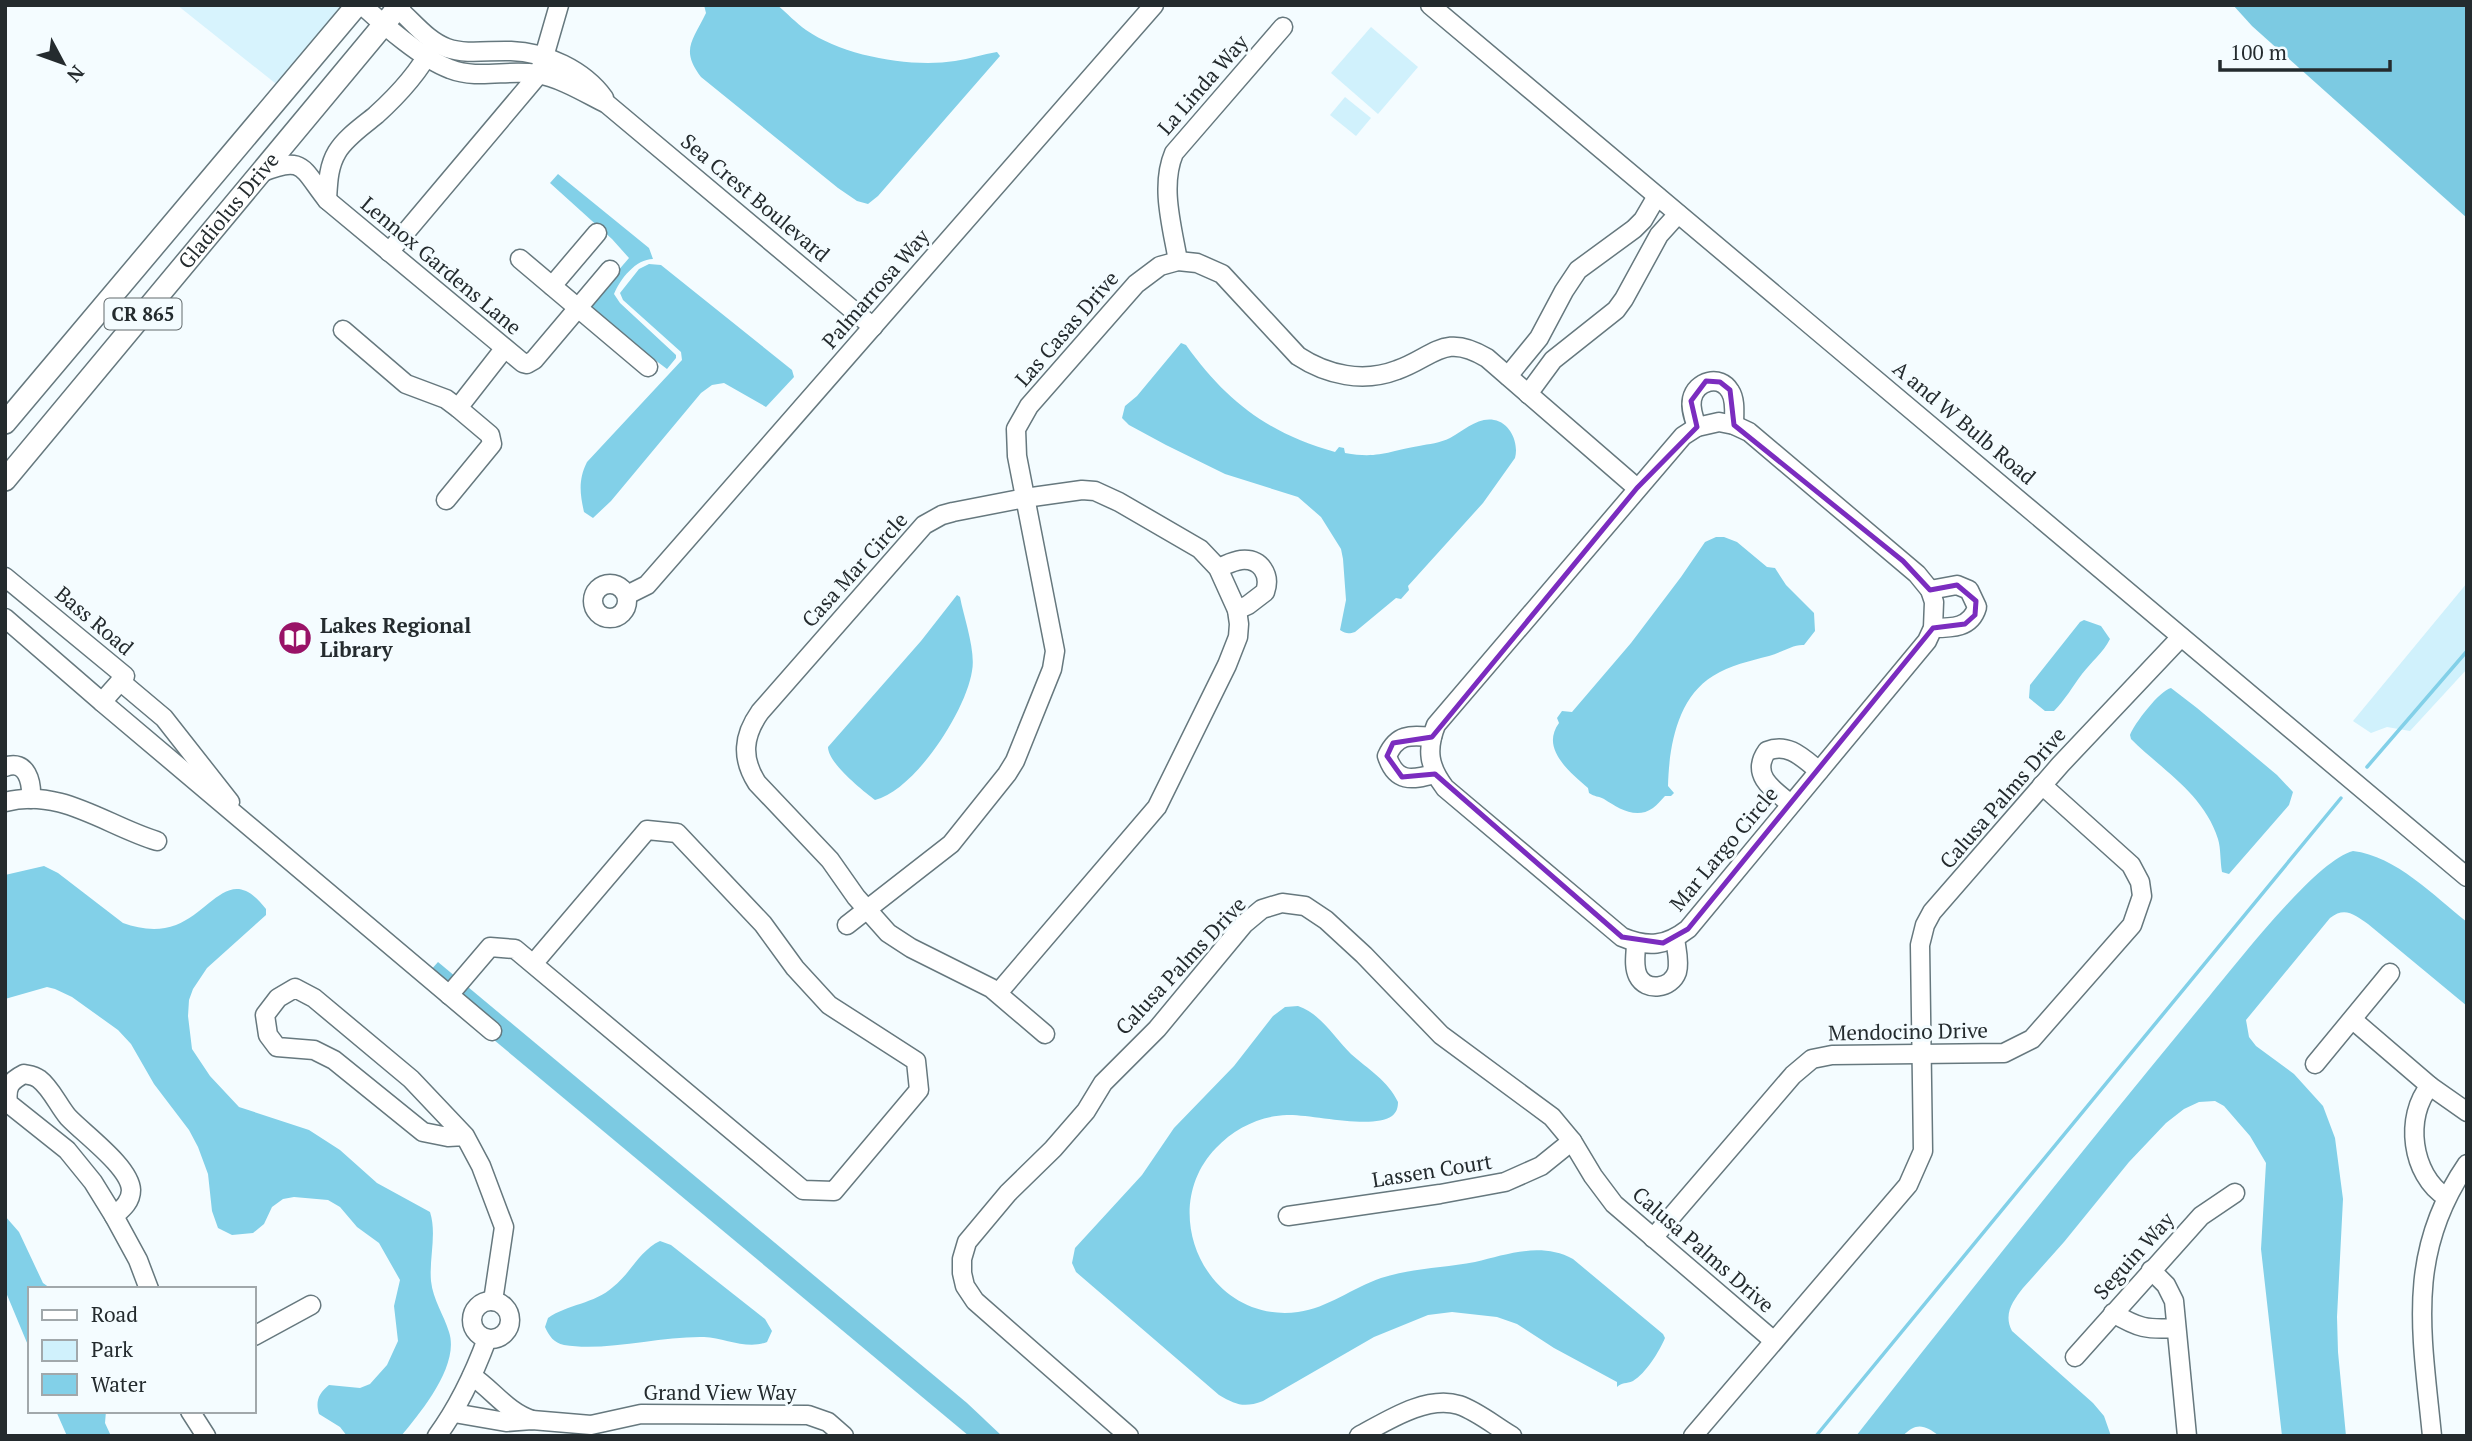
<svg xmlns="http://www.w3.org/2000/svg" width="2472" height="1441" font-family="'PT Serif',serif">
<rect width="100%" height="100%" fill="#f4fcff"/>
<!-- built -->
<polygon fill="#d7f3fd" points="177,5 348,5 280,87"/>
<!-- green -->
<g fill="#d0f1fc">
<polygon points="1371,27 1418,67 1378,114 1331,73"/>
<polygon points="1345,97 1371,118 1356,136 1330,115"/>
<polygon points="2467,583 2467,669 2410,731 2387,727 2371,733 2353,721"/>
</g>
<!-- forest -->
<g fill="#7ccae2">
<polygon points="2233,5 2467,5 2467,218 2252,26"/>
<polygon points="438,962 967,1403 1002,1436 969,1436 422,980"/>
</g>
<!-- water -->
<g fill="#82d0e8">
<path d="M704 5H777C787 13 796 23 806 30 843 56 911 68 955 61 970 59 983 54 997 52L1000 56 878 196 868 204 857 201 838 188 701 77C680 50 693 40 706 13Z"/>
<path d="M558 174 649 248 653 259C636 259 620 279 614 294L620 303 676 355V358L667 369 586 308 629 258 612 239 550 183Z"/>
<path d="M649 264 661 265 792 370 794 377 766 407 724 383 712 385 701 393 611 501 593 518 584 512C580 494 578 480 587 462L682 360 681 352 623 300 620 293 639 269Z"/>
<path d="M1181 343 1186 345C1226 401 1269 434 1335 452L1339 447 1344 448 1345 453C1379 459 1388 451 1419 446 1429 444 1440 443 1450 438 1464 431 1477 417 1494 420 1511 423 1519 444 1515 458L1483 503 1408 586 1409 590 1401 599 1396 598 1355 632C1349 634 1346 634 1340 630L1346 600 1343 559 1341 549 1321 517 1298 497 1225 474 1166 445 1129 425 1122 418 1125 406 1137 396Z"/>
<path d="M1716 537H1724L1737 542 1767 567 1775 568 1786 585 1814 613 1815 631 1804 645C1793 644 1781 653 1769 656 1750 661 1730 665 1713 676 1677 698 1669 747 1668 786L1674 793 1671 796H1665C1661 800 1657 805 1653 808 1636 820 1618 808 1604 799 1598 796 1595 797 1589 793L1588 788C1570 772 1540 749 1559 723L1557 718 1562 711 1572 712 1631 643 1681 577 1705 542Z"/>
<path d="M957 595 960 597C964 618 976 651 972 671 966 711 915 790 875 800 862 790 828 763 828 747L921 641Z"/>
<path d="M2084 620 2101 626 2110 639C2103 653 2091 662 2082 674 2073 686 2065 700 2054 711H2045L2029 698 2030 685 2080 622Z"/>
<path d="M2171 688 2197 708 2277 775 2293 792 2289 805 2229 874 2222 872C2220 861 2221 849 2218 839 2204 794 2162 770 2131 739L2130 735C2134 724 2160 690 2171 688Z"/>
<path d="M2353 851C2396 856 2434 896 2467 922V1006L2368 924C2355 915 2345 906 2330 918L2246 1020 2249 1037 2256 1046 2294 1074 2323 1106 2335 1138 2343 1199 2337 1317 2338 1352 2346 1436H2282L2261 1249 2266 1163 2250 1136 2224 1106 2215 1101 2199 1102 2184 1109 2166 1123 2129 1162 2064 1242 2023 1288C2013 1301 2003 1314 2012 1331L2093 1403 2104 1416 2111 1436H1939C1925 1425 1916 1422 1903 1436H1856C1970 1291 2085 1147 2202 1005 2231 971 2314 861 2353 851Z"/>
<path d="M44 866 58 873 123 923C140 929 158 932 176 925 213 911 230 862 266 909V915L207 968 193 989 189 1000 188 1016 192 1049 210 1076 239 1107 309 1130 340 1150 377 1183 430 1212C437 1234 429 1258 431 1281 433 1300 444 1315 449 1332 460 1365 421 1412 401 1436H347L340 1427 319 1414C315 1401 319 1393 329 1385L360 1388 370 1384 387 1365 398 1341 394 1306 400 1280 379 1243 357 1227 340 1207 328 1200 294 1197 283 1199 272 1207 264 1224 253 1233 232 1235 218 1228 212 1211 208 1174 198 1147 189 1130 154 1084 131 1044 118 1030 72 997 55 989 47 987 5 999V875Z"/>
<path d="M1298 1006C1321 1014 1334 1037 1351 1054 1368 1069 1388 1081 1398 1102 1398 1107 1397 1112 1392 1116 1372 1130 1312 1114 1287 1115 1260 1116 1235 1128 1216 1148 1155 1211 1207 1324 1298 1312 1328 1308 1352 1288 1381 1278 1412 1268 1444 1268 1475 1262 1508 1254 1541 1242 1573 1259L1663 1334 1665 1338C1659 1352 1646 1373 1633 1381 1626 1384 1622 1382 1617 1387V1382L1554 1348 1517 1324 1497 1317 1452 1312 1428 1315 1374 1337 1263 1401C1244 1408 1236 1405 1219 1395L1076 1272 1072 1263 1075 1248 1142 1175 1174 1128 1234 1066 1273 1016 1285 1007Z"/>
<polygon points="5,1216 19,1232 43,1283 50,1288 30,1289 30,1350 5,1290"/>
<path d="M660 1241 671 1245 765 1319 772 1331 767 1342C747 1350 725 1338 704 1337 660 1336 605 1352 564 1345 554 1343 549 1336 545 1327L548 1318C568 1304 594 1304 613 1287 630 1274 640 1250 660 1241Z"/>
<polygon points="56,1411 106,1411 105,1423 111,1436 67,1436"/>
</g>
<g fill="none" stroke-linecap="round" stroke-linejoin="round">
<!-- stream -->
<g stroke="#82d0e8" stroke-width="3.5">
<polyline points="2367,767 2467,651"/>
<polyline points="1816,1436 2341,798"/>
</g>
<!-- minor casing -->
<g stroke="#66787e" stroke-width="21">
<g id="minor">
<path d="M362 5C384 25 422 59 450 69 478 80 508 69 537 74 561 78 585 93 607 104L873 327"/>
<path d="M393 5C411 18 425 40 447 48 467 55 490 50 511 51 545 52 584 70 604 98"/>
<polyline points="1430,5 2467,877"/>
<path d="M260 173C304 155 301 167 327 200L523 363 527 364 534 360 610 270"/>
<path d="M327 200C328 184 328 167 337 152 346 137 363 126 376 115 397 96 419 72 432 47"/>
<polyline points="389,252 539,74 559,5"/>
<polyline points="520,259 648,367"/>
<path d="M1178 261C1172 226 1160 186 1174 153L1283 27"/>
<polyline points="552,286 597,233"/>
<polyline points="343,330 406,384 446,399 458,408 490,435 492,444 446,500"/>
<polyline points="1508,376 1539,338 1564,291 1578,270 1634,229 1643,220 1657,196"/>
<polyline points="1528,394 1553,360 1616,310 1624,299 1659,235 1678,214"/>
<polyline points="458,408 504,349"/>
<path d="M1719 422 1734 425 1749 432 1917 574 1930 590 1934 602 1933 628 1927 641 1688 929C1666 946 1648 948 1622 937L1445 788C1429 767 1426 750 1436 725L1683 436 1697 427Z"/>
<path d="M1697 427C1694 419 1690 408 1692 399 1696 381 1720 374 1730 391 1736 400 1734 414 1734 425"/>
<path d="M1218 568C1226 565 1233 561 1241 560 1261 558 1271 575 1265 592L1248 605 1237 610"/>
<polyline points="5,577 125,676 102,702 5,618"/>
<circle cx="610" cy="601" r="17"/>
<path d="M1930 590 1957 585 1969 590 1977 607C1971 628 1952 628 1933 628"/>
<polyline points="627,595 647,585 1154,5"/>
<polyline points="120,681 164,718 230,802"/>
<polyline points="102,702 492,1031"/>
<path d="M1432 737C1409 735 1397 734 1387 756 1396 783 1411 780 1435 774"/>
<path d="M5 767C27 759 32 782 31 799"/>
<path d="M5 802C60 787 107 826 157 841"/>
<path d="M1791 804C1773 790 1750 775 1767 751 1788 742 1803 758 1819 771"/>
<path d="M847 925 951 844 1007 774 1015 761 1052 669 1055 651 1017 456 1016 429 1029 406 1136 284 1160 266 1178 261 1197 263 1222 274 1298 356C1327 375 1363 383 1397 370 1434 357 1444 332 1487 358L1637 488"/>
<path d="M1636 943C1636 953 1633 966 1638 976 1646 992 1671 989 1677 972 1680 962 1676 948 1675 938"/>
<path d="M998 993 1157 807 1227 665 1238 637 1239 624 1237 610 1218 568 1200 549 1119 502 1095 491 1082 490 1025 498 953 512 942 515 924 525 760 712C743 736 741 758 757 783L830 860 856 897 888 933 911 948 991 988 1045 1034"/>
<polyline points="449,995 490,947 515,949 803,1190 834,1191 919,1090 916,1061 829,1005 795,968 763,924 677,833 647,830 533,964"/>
<polyline points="2353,1020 2430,1086 2467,1112"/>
<polyline points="2315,1064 2390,973"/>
<path d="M24 1074C29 1075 34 1075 39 1079 51 1088 58 1105 68 1117 84 1134 130 1167 131 1190 131 1202 122 1209 114 1216L93 1182 67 1150 8 1103C6 1087 10 1081 24 1074Z"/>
<path d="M2430 1086C2404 1116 2411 1175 2446 1197"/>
<polyline points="465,1136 448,1137 423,1132 334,1060 314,1050 277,1047 268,1035 265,1015 278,998 295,988 314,998 411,1079 465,1136 481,1166 504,1227 493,1301"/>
<polyline points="114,1216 138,1260 149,1289"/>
<polyline points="1288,1216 1440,1194 1505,1182 1541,1166 1572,1141"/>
<polyline points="1653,1238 1793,1075 1812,1059 1832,1055 2004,1053 2032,1039 2132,925 2142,896 2140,882 2131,865 2042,785"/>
<polyline points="2151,1270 2166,1285 2174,1301 2187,1436"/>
<circle cx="491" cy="1320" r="19"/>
<path d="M2113 1313C2138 1328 2147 1330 2176 1328"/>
<polyline points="254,1336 311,1305"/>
<polyline points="2075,1357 2201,1216 2235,1193"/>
<path d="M472 1376C493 1390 507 1412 532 1420"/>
<polyline points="190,1411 206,1436"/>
<polyline points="454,1413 506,1422 532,1420 591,1425 641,1414 808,1415 828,1422 844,1436"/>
<path d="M437 1436C459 1406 474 1374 487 1339"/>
<polyline points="1129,1436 975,1301 965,1286 962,1273 962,1259 967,1242 1008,1193 1053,1149 1086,1111 1103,1083 1157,1029 1244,924 1262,909 1282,903 1305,906 1326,920 1364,955 1441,1035 1552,1117 1572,1141 1593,1176 1614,1204 1774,1341"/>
<path d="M1359 1436C1387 1421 1426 1395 1459 1405 1477 1411 1495 1426 1512 1436"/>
<polyline points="1693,1436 1908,1185 1923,1151 1920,945 1925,925 1932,912 2060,765 2181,637"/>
<path d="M2432 1436C2422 1334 2405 1254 2467 1164"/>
</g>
</g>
<!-- major casing -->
<g stroke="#66787e" stroke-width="24">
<g id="major">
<polyline points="5,423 357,5"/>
<path id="s1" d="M5 480 400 5"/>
</g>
</g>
<!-- minor -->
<use href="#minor" stroke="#fff" stroke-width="18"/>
<!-- major -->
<use href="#major" stroke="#fff" stroke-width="21"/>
</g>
<!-- marked area -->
<path fill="none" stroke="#7b2cbf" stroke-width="5" stroke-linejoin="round" d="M1706 381 1720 382 1730 390 1734 425 1903 561 1930 590 1957 585 1976 601 1975 615 1965 624 1933 628 1688 929 1663 943 1622 937 1435 774 1402 777 1387 756 1393 743 1432 737 1637 488 1697 427 1691 401Z"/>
<!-- icons -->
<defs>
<g id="library-disc" transform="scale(1.75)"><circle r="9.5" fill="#991367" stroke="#f4fcff"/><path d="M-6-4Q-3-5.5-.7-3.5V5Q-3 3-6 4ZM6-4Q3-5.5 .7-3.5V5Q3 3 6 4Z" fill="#fff"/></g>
</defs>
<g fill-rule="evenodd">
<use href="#library-disc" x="295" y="638"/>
</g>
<g text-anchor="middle" stroke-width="6" stroke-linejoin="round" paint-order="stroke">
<!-- shield labels -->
<rect fill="#f4fcff" stroke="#626a6d" stroke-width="2" x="104.5" y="298.5" width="77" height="31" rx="5"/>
<g font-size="19" font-weight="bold" fill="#242b2e">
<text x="143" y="321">CR 865</text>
</g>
<!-- street labels -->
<g font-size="21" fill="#242b2e" stroke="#f4fcff">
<text transform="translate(1203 85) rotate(-49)" y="7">La Linda Way</text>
<text transform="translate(755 198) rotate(40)" y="7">Sea Crest Boulevard</text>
<text dy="7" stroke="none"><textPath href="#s1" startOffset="350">Gladiolus Drive</textPath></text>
<text transform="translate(441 266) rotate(40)" y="7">Lennox Gardens Lane</text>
<text transform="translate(876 289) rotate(-49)" y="7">Palmarrosa Way</text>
<text transform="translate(1067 329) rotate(-49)" y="7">Las Casas Drive</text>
<text transform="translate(1964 423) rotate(40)" y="7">A and W Bulb Road</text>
<text transform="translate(855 570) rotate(-48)" y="7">Casa Mar Circle</text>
<text transform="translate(94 621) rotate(40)" y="7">Bass Road</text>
<text transform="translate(2003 798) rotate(-49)" y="7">Calusa Palms Drive</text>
<text transform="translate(1724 849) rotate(-50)" y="7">Mar Largo Circle</text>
<text transform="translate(1181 966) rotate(-47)" y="7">Calusa Palms Drive</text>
<text transform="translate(1908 1032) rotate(-1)" y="7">Mendocino Drive</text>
<text transform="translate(1432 1171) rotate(-9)" y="7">Lassen Court</text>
<text transform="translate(1703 1250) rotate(41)" y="7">Calusa Palms Drive</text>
<text transform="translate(2134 1256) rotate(-48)" y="7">Seguin Way</text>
<text x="720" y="1400">Grand View Way</text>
</g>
<!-- poi labels -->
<g font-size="21" font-weight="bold" fill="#242b2e" stroke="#f4fcff" text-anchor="start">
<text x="320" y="633">Lakes Regional<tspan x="320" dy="24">Library</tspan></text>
</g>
</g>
<!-- border -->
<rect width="2472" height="1441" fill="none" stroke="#242b2e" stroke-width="14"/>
<!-- legend -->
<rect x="28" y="1287" width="228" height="126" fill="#f4fcff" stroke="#a1a8ab" stroke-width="2"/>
<rect x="42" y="1310" width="35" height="10" fill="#ffffff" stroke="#a1a8ab" stroke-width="2"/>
<text x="91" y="1322" font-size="21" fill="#242b2e">Road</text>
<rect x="42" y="1340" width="35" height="21" fill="#d0f1fc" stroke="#a1a8ab" stroke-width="2"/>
<text x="91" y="1357" font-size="21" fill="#242b2e">Park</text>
<rect x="42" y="1374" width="35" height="21" fill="#82d0e8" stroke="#a1a8ab" stroke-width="2"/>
<text x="91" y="1392" font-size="21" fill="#242b2e">Water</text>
<!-- north arrow -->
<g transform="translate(63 63) rotate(131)" stroke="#f4fcff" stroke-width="5" paint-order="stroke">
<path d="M0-5L12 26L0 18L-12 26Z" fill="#242b2e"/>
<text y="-10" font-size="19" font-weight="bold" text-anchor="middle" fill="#242b2e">N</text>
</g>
<!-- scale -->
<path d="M2220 60v10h170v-10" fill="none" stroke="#242b2e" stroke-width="3.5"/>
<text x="2230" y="60" font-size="21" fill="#242b2e" stroke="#f4fcff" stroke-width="5" paint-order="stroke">100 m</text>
</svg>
